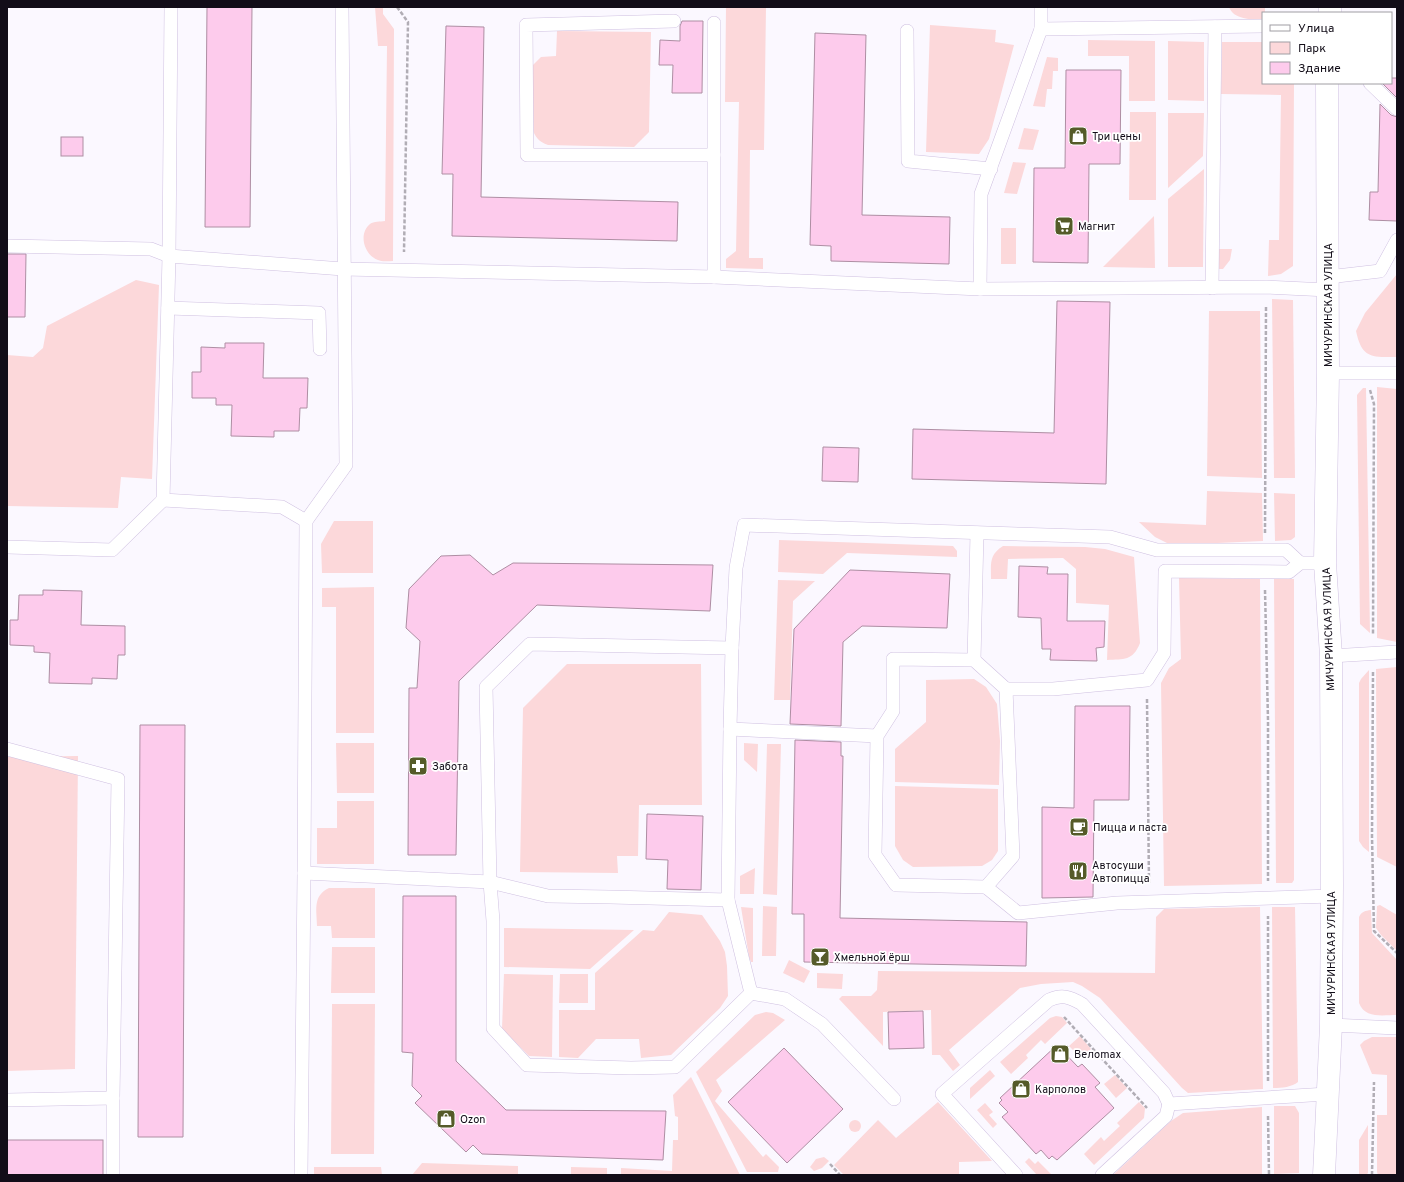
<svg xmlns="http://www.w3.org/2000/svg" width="1404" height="1182" font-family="Overpass,sans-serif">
<rect width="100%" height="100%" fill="#fbf8ff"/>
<!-- green -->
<g fill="#fcd8da">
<path d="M375 7H383V14L394 29 393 261C388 261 382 262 378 260 364 255 358 234 370 224 374 221 380 222 385 221L387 46H378Z"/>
<polygon points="726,7 766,7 764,150 750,150 749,258 763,258 763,269 726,268 726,259 736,251 739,102 725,102"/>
<path d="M1229 7H1265V13H1263V20C1251 19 1234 20 1229 7Z"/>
<polygon points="930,25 996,30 995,42 1014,45 989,139 979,154 926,152"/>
<path d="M557 31 651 32 649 132 634 147 548 145C539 142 535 137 532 128L533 65 541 57 556 56Z"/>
<polygon points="1088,40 1155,41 1155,101 1129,101 1129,56 1088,56"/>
<polygon points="1168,41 1204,42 1204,101 1168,100"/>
<polygon points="1222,42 1263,42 1263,83 1294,83 1293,266 1281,274 1268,276 1269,240 1279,240 1281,95 1221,94"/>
<polygon points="1047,57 1058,58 1058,71 1053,71 1052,89 1047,89 1045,107 1033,106"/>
<polygon points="1130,112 1156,112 1156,200 1129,200"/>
<polygon points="1168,113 1204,113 1203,156 1168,188"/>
<polygon points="1024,128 1039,130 1033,150 1018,149"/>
<polygon points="1013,162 1026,163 1017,194 1004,193"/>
<polygon points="1204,169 1203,267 1168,267 1168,199"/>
<polygon points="1154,216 1155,268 1103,267"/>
<rect x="1001" y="228" width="15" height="36"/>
<polygon points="1219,249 1232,249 1230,260 1223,269 1218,269"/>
<path d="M1397 274V357C1372 357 1362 359 1356 331L1365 313Z"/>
<polygon points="136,280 159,285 152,479 121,477 118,508 7,506 7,355 33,357 43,348 47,326"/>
<polygon points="1272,299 1293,300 1295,478 1274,478"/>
<polygon points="1209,311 1260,311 1262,478 1207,476"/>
<polygon points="1377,387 1397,389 1397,642 1377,638"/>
<polygon points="1363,388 1366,388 1370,633 1360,624 1357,395"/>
<polygon points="1207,491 1262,493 1263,541 1195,544 1167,543 1155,537 1139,522 1206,525"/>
<polygon points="1274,493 1295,494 1295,537 1291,540 1275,541"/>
<polygon points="334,521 373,521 373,573 322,573 321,544"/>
<polygon points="779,540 953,546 957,551 957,557 847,553 823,574 778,572"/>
<path d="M1003 546 1085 547 1105 549 1134 557 1140 643C1133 661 1124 659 1107 660L1109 605 1076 603V569L1063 558 1008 559 1007 579H991C991 563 989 555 1003 546Z"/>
<polygon points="1179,578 1260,579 1262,884 1164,886 1161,683 1169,668 1181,659"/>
<polygon points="1274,579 1294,579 1294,880 1292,883 1276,883"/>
<polygon points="778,580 815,581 793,601 790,700 774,700"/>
<polygon points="374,587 374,733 336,733 336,607 322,607 322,588"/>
<polygon points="567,664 701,664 702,805 639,805 638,856 617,856 618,873 520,872 523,708"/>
<polygon points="1397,667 1397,867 1377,857 1376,669"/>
<polygon points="1369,670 1369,852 1363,847 1359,841 1359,683 1361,679"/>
<polygon points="974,679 986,687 997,704 1000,741 999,785 895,782 895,749 926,722 926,680"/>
<polygon points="336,743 374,743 374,793 337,793"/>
<polygon points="744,743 758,744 757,772 744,760"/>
<polygon points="767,744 781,744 777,895 763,894"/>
<polygon points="78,756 75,1069 7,1071 7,757"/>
<polygon points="895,786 998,789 998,851 992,860 982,866 913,867 903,860 895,846"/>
<polygon points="337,801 374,801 374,864 317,864 317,828 337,828"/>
<polygon points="755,868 754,894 740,894 740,876"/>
<path d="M329 888H375V938H332L331 926H317C317 911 312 896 329 888Z"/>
<polygon points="1380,905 1397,915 1397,951 1381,935 1376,928 1377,906"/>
<polygon points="763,906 777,907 776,956 762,956"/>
<polygon points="741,907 753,908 753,962 751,962 749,957"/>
<polygon points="1260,907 1263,1089 1188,1093 1182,1088 1100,998 1082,986 1073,982 1041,984 1020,988 949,1050 960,1065 953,1071 940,1055 932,1055 931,1010 883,1012 883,1046 839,999 842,996 871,996 877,990 878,971 1155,973 1156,917 1164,909"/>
<path d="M1272 907H1295L1298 1077V1082C1292 1087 1282 1088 1273 1088Z"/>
<path d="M1371 910 1372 933 1397 960V1015C1383 1015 1365 1019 1359 1003V917C1362 911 1365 911 1371 910Z"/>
<polygon points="669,912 702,915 720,941 725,952 727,966 728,996 720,1008 671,1055 641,1058 639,1039 596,1039 578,1058 559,1057 559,1010 595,1010 595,973 643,930 654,931"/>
<polygon points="504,928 634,930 590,969 504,967"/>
<polygon points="332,947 375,947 375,993 331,993"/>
<polygon points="789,960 810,971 804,983 783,973"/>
<polygon points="817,973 843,974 842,989 817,988"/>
<polygon points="504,974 553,975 552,1057 529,1056 502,1029"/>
<polygon points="560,974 588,974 588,1003 559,1003"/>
<polygon points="332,1004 375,1004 374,1154 331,1154"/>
<polygon points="766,1012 773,1013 785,1020 716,1080 722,1091 715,1101 763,1157 766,1154 779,1167 778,1172 747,1172 696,1072 755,1015"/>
<polygon points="1056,1016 1062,1017 1067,1023 1045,1044 1041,1040 1026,1055 1028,1058 1011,1074 1000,1062 1050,1018"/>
<polygon points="1080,1036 1091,1049 1081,1058 1069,1046"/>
<polygon points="1372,1037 1397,1037 1397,1175 1378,1175 1377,1172 1377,1115 1387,1115 1387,1075 1372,1074 1360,1045 1364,1041"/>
<polygon points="990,1070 995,1076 970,1099 970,1088"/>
<polygon points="1115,1075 1127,1088 1116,1098 1104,1084"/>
<polygon points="691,1077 740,1175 621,1175 621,1168 672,1171 673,1140 678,1140 678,1117 675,1116 673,1095"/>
<polygon points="938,1102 992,1161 959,1162 959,1175 844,1175 834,1165 878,1120 896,1138"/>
<polygon points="1139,1102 1145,1108 1144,1118 1094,1165 1084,1154 1101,1137 1104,1141 1120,1126 1117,1123"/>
<polygon points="985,1103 993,1112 989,1115 997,1124 993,1128 977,1110"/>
<polygon points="1274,1106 1295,1106 1299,1113 1299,1173 1274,1174"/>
<polygon points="1262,1107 1262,1175 1113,1175 1171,1121 1183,1113"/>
<circle cx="855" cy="1126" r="6"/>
<polygon points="1368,1125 1368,1173 1366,1175 1359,1175 1359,1140"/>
<polygon points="824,1157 829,1161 822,1168 814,1171 810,1167 816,1159"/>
<polygon points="1029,1158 1035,1164 1038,1161 1052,1175 1037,1175 1025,1162"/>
<polygon points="422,1163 518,1166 518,1175 412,1175"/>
<polygon points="314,1167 381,1167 382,1175 314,1175"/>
<polygon points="571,1167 607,1168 607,1175 571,1175"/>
</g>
<!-- building -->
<g fill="#fdcbec" stroke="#ae8ea3">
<polygon points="207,7 252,7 250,227 205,227"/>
<polygon points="682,21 703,21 702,93 672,93 673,65 659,65 660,40 680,41 680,26"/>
<polygon points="446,26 484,27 481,197 678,202 677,241 452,236 453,174 442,174"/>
<polygon points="815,33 866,35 862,215 950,217 949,264 831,261 831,246 810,245"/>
<polygon points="1066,70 1121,70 1120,164 1089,164 1088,263 1033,262 1034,168 1065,168"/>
<polygon points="1391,78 1397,78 1397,98 1382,83 1391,83"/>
<polygon points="1380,104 1391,115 1397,117 1397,221 1369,220 1370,192 1378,192"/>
<rect x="61" y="137" width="22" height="19"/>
<polygon points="7,254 26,254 25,317 7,317"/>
<polygon points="1057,301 1110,302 1106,484 912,479 913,429 1054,433"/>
<polygon points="225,343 264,343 263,378 308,378 307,408 300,408 299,431 274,431 274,437 231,436 232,405 216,405 216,398 192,398 192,372 201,372 201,347 225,348"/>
<polygon points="823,447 859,448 858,482 822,481"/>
<polygon points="470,555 493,575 513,563 713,565 710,611 537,605 459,681 456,855 408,855 409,688 417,688 420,641 406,628 409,589 441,556"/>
<polygon points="1019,566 1048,567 1047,574 1068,574 1067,621 1105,621 1104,647 1096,648 1097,661 1050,660 1051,649 1042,649 1041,618 1018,617"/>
<polygon points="850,570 950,574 947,628 862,626 843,642 841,726 790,724 794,629"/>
<polygon points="43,590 82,591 81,625 125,626 125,655 118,655 117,679 92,678 92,684 49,683 50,653 34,652 34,646 10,645 10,620 18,620 19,595 43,595"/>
<polygon points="1075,706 1130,706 1129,800 1094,800 1093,897 1042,898 1042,807 1074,808"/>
<polygon points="140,725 185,725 183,1137 138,1137"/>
<polygon points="795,740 841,742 841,756 843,756 840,918 1027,922 1026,966 804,962 804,914 792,914"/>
<polygon points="647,814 703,816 701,890 667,889 668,860 646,859"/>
<polygon points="403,896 456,896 456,1061 506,1110 666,1111 663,1160 482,1154 473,1145 466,1152 415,1103 422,1096 412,1086 413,1053 402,1052"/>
<polygon points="923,1011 924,1048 889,1049 888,1012"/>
<polygon points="1057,1045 1078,1067 1082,1064 1100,1083 1095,1087 1114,1108 1057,1160 1052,1156 1049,1159 1041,1150 1036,1154 1002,1117 1008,1112 999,1103 1002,1100 1000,1098"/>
<polygon points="784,1048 843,1109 787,1163 728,1102"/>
<rect x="7" y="1140" width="96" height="35"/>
</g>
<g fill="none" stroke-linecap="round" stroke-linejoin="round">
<!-- service casing -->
<g stroke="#cfc0e1" stroke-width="14">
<g id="service">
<polyline points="171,7 169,256 163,500 282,507 306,521"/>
<polyline points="1041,7 1041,29 1263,26"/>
<polyline points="674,21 526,25 527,155 714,155 714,277"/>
<polyline points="714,23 714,155"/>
<polyline points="907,31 908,161 991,169"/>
<polyline points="1370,83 1397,109"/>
<polyline points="7,246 151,249 169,256 343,269 714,277 980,289 1267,287 1328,290"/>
<polyline points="1328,277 1380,271 1397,240"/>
<polyline points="1212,288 1215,27"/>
<polyline points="980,289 981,194 1041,29"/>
<polyline points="168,308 319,313 320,349"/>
<polyline points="1328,373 1397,373"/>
<polyline points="7,547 112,550 163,500"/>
<polyline points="1331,656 1397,652"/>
<polyline points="974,660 977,533"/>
<polyline points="1006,689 1053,689 1147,680 1164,653 1165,571 1289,572 1300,563 1325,563"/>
<polyline points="730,729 877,736 893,711 893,659 974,660 1006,689 1013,856 986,887 896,885 875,855 877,736"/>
<polyline points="7,749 118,779 113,1098 113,1175"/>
<polyline points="304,873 490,882 548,896 610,897 728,900 730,729 732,648 736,568 744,525 1110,537 1157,550 1286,550 1300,563"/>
<polyline points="986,887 1018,913 1117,903 1332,896"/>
<polyline points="728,900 751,993 675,1067 631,1068 527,1065 493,1028 493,921 490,882 486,687 530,644 732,648"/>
<polyline points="751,993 785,999 822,1024 894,1099"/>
<polyline points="1331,1025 1397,1028"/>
<polyline points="7,1100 113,1098"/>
<polyline points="301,1175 304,873 306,521 346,465 342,7"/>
<path d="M1016 1175 942 1094 1049 1000C1062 994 1070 997 1082 1004L1164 1093 1169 1104 1327 1094"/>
<polyline points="1102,1175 1166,1116 1169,1104"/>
</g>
</g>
<!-- primary casing -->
<g stroke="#cfc0e1" stroke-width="23">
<g id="primary">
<polyline points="1330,13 1330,7"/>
<polyline points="1324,1175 1331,1025 1332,885 1331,656 1325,563 1328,373 1327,83"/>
</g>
</g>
<!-- path -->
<g stroke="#b1adb5" stroke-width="2.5" stroke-dasharray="4 2" stroke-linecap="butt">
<polyline points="397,7 408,22 404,252"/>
<polyline points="1370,390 1374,404 1373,635"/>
<polyline points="1265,533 1266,306"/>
<polyline points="1265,590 1268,720 1268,881"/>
<polyline points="1373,672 1372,836 1374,931 1397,953"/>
<polyline points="1147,699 1149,884"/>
<polyline points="1064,1017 1147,1108"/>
<polyline points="1268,1081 1268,916"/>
<polyline points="1268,1116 1269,1175"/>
<polyline points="830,1164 840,1175"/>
<polyline points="1372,1175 1374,1082"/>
</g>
<!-- service -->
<use href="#service" stroke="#fff" stroke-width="13"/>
<!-- primary -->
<use href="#primary" stroke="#fff" stroke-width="22"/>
</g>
<!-- icons -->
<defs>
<g id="shop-square" transform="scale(1)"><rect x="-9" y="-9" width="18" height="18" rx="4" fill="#555b29" stroke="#fff"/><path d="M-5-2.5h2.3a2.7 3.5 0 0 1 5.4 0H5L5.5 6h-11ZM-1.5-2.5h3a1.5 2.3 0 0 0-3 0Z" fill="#fff"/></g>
<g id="supermarket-square" transform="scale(1)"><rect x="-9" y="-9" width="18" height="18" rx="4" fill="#555b29" stroke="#fff"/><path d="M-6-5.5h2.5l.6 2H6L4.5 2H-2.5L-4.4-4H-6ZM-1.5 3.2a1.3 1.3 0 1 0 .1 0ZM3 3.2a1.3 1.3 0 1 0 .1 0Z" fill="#fff"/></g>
<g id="pharmacy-square" transform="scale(1)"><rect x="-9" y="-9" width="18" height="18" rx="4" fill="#555b29" stroke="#fff"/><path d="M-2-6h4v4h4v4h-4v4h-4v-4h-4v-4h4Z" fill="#fff"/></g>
<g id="cafe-square" transform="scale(1)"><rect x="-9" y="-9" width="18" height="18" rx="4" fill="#555b29" stroke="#fff"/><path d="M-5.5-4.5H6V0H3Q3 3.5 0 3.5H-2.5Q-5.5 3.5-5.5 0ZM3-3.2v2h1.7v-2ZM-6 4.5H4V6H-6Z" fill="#fff"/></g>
<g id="restaurant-square" transform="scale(1)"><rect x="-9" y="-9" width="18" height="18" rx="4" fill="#555b29" stroke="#fff"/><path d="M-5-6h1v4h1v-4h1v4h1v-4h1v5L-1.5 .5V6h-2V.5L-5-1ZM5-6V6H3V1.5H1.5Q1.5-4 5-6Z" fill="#fff"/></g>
<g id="bar-square" transform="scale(1)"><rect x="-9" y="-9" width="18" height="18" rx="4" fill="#555b29" stroke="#fff"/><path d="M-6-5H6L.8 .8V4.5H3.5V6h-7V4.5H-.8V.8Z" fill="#fff"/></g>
</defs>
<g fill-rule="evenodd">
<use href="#shop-square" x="1078" y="136"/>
<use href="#supermarket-square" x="1064" y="226"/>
<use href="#pharmacy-square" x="418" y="766"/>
<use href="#cafe-square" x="1079" y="827"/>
<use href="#restaurant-square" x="1078" y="871"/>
<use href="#bar-square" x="820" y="957"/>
<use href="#shop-square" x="1060" y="1054"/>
<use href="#shop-square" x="1021" y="1089"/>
<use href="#shop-square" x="446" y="1119"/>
</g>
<g text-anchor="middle" stroke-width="3.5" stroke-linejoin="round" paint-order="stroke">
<!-- poi labels -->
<g font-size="11" fill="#120d18" stroke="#fff" text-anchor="start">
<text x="1092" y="140">Три цены</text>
<text x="1078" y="230">Магнит</text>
<text x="432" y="770">Забота</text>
<text x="1093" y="831">Пицца и паста</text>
<text x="1092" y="869">Автосуши<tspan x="1092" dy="13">Автопицца</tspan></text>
<text x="834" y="961">Хмельной ёрш</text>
<text x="1074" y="1058">Велоmax</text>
<text x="1035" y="1093">Карполов</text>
<text x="460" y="1123">Ozon</text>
</g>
<!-- street labels -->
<g font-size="11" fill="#120d18" stroke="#fff">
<text transform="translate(1328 305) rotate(-90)" y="4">МИЧУРИНСКАЯ УЛИЦА</text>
<text transform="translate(1328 629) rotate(-92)" y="4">МИЧУРИНСКАЯ УЛИЦА</text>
<text transform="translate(1331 953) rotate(-90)" y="4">МИЧУРИНСКАЯ УЛИЦА</text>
</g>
</g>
<!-- border -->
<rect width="1404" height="1182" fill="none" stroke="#120d18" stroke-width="16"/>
<!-- legend -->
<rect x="1262" y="12" width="130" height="72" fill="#ffffff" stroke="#a09ea3"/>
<rect x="1270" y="25" width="20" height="6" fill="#ffffff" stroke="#a09ea3"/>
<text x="1298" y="32" font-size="12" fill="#120d18">Улица</text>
<rect x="1270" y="42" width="20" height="12" fill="#fcd8da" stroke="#a09ea3"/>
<text x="1298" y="52" font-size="12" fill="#120d18">Парк</text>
<rect x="1270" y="62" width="20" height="12" fill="#fdcbec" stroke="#a09ea3"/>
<text x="1298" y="72" font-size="12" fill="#120d18">Здание</text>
</svg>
